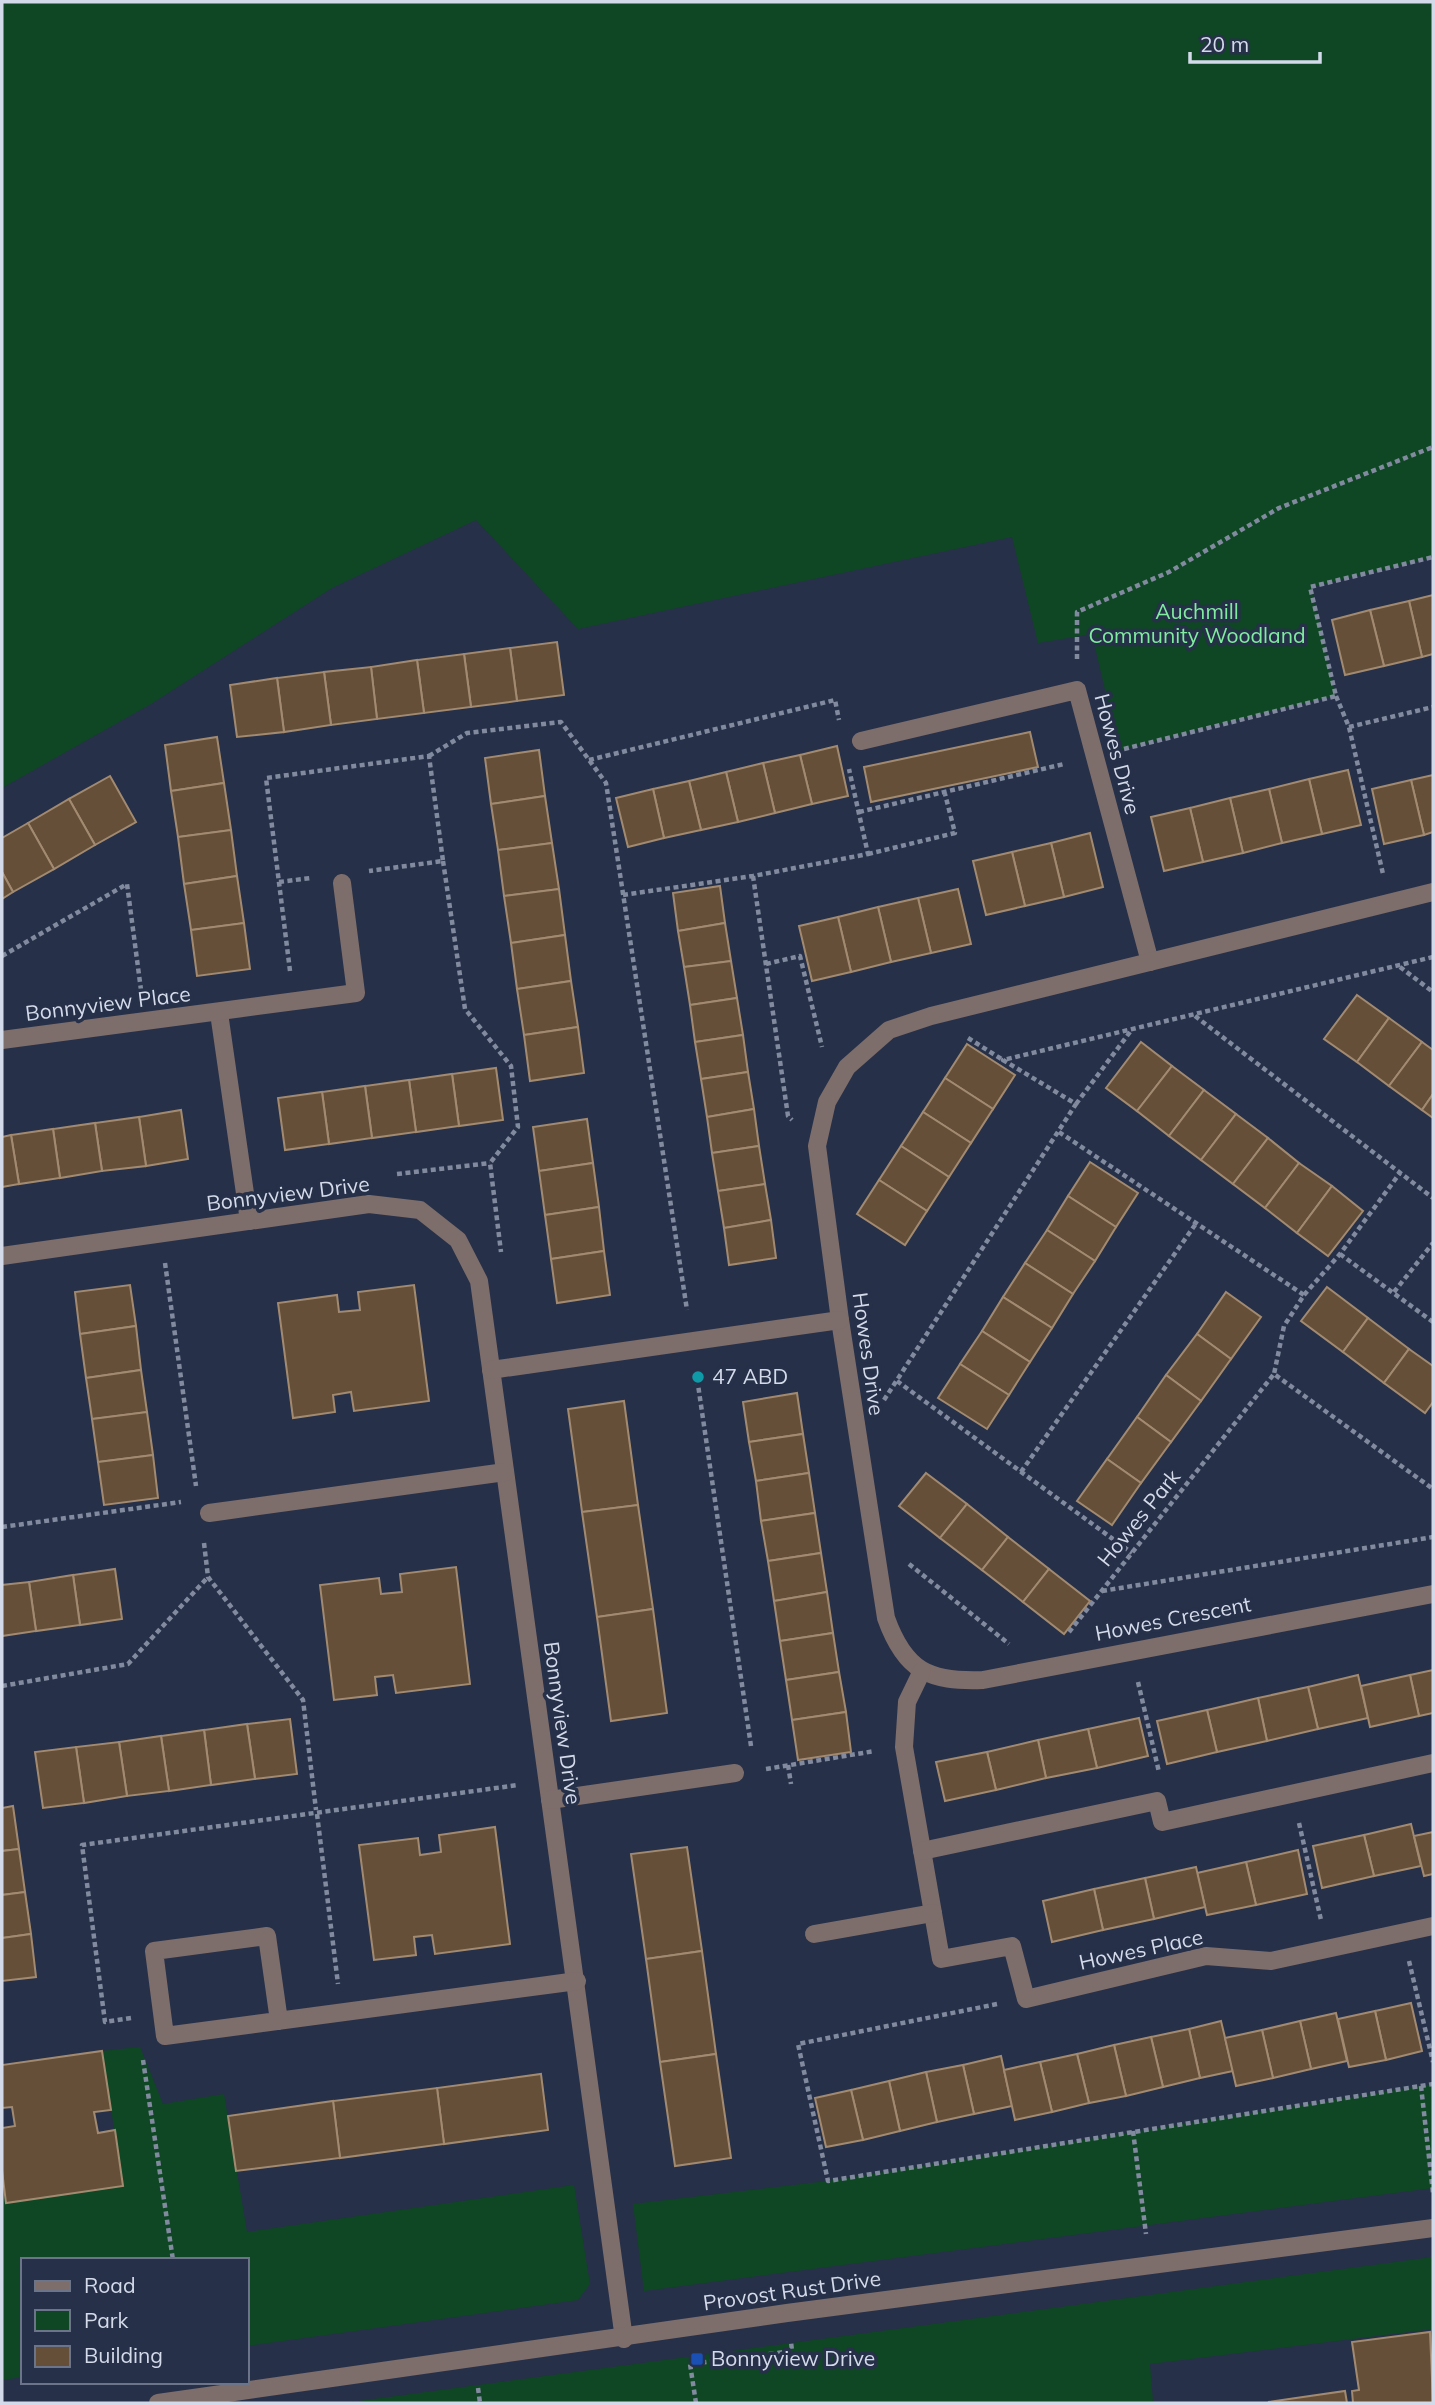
<svg xmlns="http://www.w3.org/2000/svg" width="1435" height="2405" font-family="Mulish,sans-serif">
<rect width="100%" height="100%" fill="#263048"/>
<!-- green -->
<g fill="#0f4724">
<polygon points="2,2 1433,2 1433,557 1311,587 1336,695 1119,750 1092,634 1038,643 1012,537 578,629 476,520 332,588 151,704 2,788"/>
<polygon points="140,2047 163,2104 224,2094 247,2232 574,2185 590,2284 578,2300 247,2346 247,2260 23,2260 23,2377 2,2380 2,2170 7,2203 123,2186 102,2051"/>
<polygon points="1433,2084 1433,2188 644,2291 633,2204 828,2181"/>
<polygon points="1433,2257 1433,2329 1150,2364 1153,2402 1146,2403 344,2403"/>
</g>
<!-- building -->
<g fill="#654f38" stroke="#a28a71" stroke-width="2">
<polygon points="1433,595 1433,654 1422,657 1409,601"/>
<polygon points="1409,601 1422,657 1384,666 1370,610"/>
<polygon points="1370,610 1384,666 1345,675 1332,620"/>
<polygon points="557,642 564,695 517,701 510,648"/>
<polygon points="510,648 517,701 471,707 464,654"/>
<polygon points="464,654 471,707 424,713 417,660"/>
<polygon points="417,660 424,713 377,719 371,667"/>
<polygon points="371,667 377,719 331,725 324,672"/>
<polygon points="324,672 331,725 284,732 277,678"/>
<polygon points="277,678 284,732 237,737 230,685"/>
<polygon points="1030,732 1038,767 871,802 864,767"/>
<polygon points="217,737 224,783 171,791 165,745"/>
<polygon points="837,746 848,796 812,804 800,755"/>
<polygon points="539,750 545,796 491,804 485,758"/>
<polygon points="800,755 812,804 775,813 763,763"/>
<polygon points="763,763 775,813 738,822 726,772"/>
<polygon points="1348,770 1361,825 1322,834 1309,779"/>
<polygon points="726,772 738,822 701,830 689,781"/>
<polygon points="1433,775 1433,832 1424,835 1411,780"/>
<polygon points="110,776 136,822 95,845 69,799"/>
<polygon points="1309,779 1322,834 1282,843 1269,789"/>
<polygon points="1411,780 1424,835 1384,844 1372,789"/>
<polygon points="689,781 701,830 664,838 653,789"/>
<polygon points="224,783 231,830 178,837 171,791"/>
<polygon points="653,789 664,838 628,847 616,798"/>
<polygon points="1269,789 1282,843 1243,853 1230,798"/>
<polygon points="545,796 552,843 498,850 491,804"/>
<polygon points="1230,798 1243,853 1203,862 1190,808"/>
<polygon points="69,799 95,845 54,869 28,823"/>
<polygon points="1190,808 1203,862 1164,871 1151,817"/>
<polygon points="28,823 54,869 13,892 2,872 2,838"/>
<polygon points="231,830 237,876 184,884 178,837"/>
<polygon points="1090,833 1103,887 1064,897 1051,843"/>
<polygon points="552,843 559,889 504,896 498,850"/>
<polygon points="1051,843 1064,897 1025,906 1012,852"/>
<polygon points="1012,852 1025,906 986,915 973,861"/>
<polygon points="2,872 13,892 2,899"/>
<polygon points="237,876 244,923 191,930 184,884"/>
<polygon points="720,886 725,923 678,931 673,893"/>
<polygon points="559,889 565,935 511,943 504,896"/>
<polygon points="958,889 971,944 931,953 918,898"/>
<polygon points="918,898 931,953 891,962 878,907"/>
<polygon points="878,907 891,962 851,972 838,917"/>
<polygon points="838,917 851,972 812,981 799,926"/>
<polygon points="244,923 250,969 197,976 191,930"/>
<polygon points="725,923 731,961 684,967 678,931"/>
<polygon points="565,935 571,981 517,989 511,943"/>
<polygon points="731,961 737,998 690,1005 684,967"/>
<polygon points="571,981 578,1027 524,1035 517,989"/>
<polygon points="1357,995 1389,1018 1357,1062 1324,1039"/>
<polygon points="737,998 743,1035 695,1042 690,1005"/>
<polygon points="1389,1018 1422,1042 1389,1086 1357,1062"/>
<polygon points="578,1027 584,1073 530,1081 524,1035"/>
<polygon points="743,1035 748,1072 701,1079 695,1042"/>
<polygon points="1141,1042 1172,1066 1137,1111 1106,1088"/>
<polygon points="1422,1042 1433,1050 1433,1094 1422,1110 1389,1086"/>
<polygon points="967,1044 1015,1075 993,1109 945,1078"/>
<polygon points="1172,1066 1204,1090 1169,1136 1137,1111"/>
<polygon points="496,1068 503,1120 459,1126 452,1074"/>
<polygon points="748,1072 754,1109 707,1117 701,1079"/>
<polygon points="452,1074 459,1126 416,1132 409,1080"/>
<polygon points="945,1078 993,1109 971,1143 923,1112"/>
<polygon points="409,1080 416,1132 372,1138 365,1086"/>
<polygon points="365,1086 372,1138 329,1144 322,1092"/>
<polygon points="1204,1090 1236,1114 1201,1160 1169,1136"/>
<polygon points="322,1092 329,1144 285,1150 278,1098"/>
<polygon points="1433,1094 1433,1118 1422,1110"/>
<polygon points="754,1109 759,1146 712,1153 707,1117"/>
<polygon points="181,1110 188,1159 146,1166 139,1117"/>
<polygon points="923,1112 971,1143 949,1177 901,1146"/>
<polygon points="1236,1114 1268,1138 1233,1184 1201,1160"/>
<polygon points="139,1117 146,1166 102,1171 95,1123"/>
<polygon points="587,1119 593,1163 539,1171 533,1127"/>
<polygon points="95,1123 102,1171 60,1178 53,1129"/>
<polygon points="53,1129 60,1178 19,1184 11,1135"/>
<polygon points="11,1135 19,1184 2,1187 2,1137"/>
<polygon points="1268,1138 1299,1163 1265,1208 1233,1184"/>
<polygon points="759,1146 765,1184 718,1191 712,1153"/>
<polygon points="901,1146 949,1177 927,1211 879,1180"/>
<polygon points="1090,1162 1138,1193 1116,1227 1068,1196"/>
<polygon points="593,1163 599,1207 545,1215 539,1171"/>
<polygon points="1299,1163 1332,1186 1297,1233 1265,1208"/>
<polygon points="879,1180 927,1211 905,1245 857,1214"/>
<polygon points="765,1184 771,1220 724,1228 718,1191"/>
<polygon points="1332,1186 1363,1211 1328,1256 1297,1233"/>
<polygon points="1068,1196 1116,1227 1095,1261 1047,1230"/>
<polygon points="599,1207 604,1251 551,1259 545,1215"/>
<polygon points="771,1220 776,1258 729,1265 724,1228"/>
<polygon points="1047,1230 1095,1261 1073,1294 1025,1263"/>
<polygon points="604,1251 610,1295 557,1303 551,1259"/>
<polygon points="1025,1263 1073,1294 1052,1328 1003,1297"/>
<polygon points="130,1285 136,1326 80,1334 75,1292"/>
<polygon points="414,1285 429,1401 354,1411 351,1392 333,1395 335,1412 293,1418 278,1303 337,1295 339,1312 360,1310 358,1292"/>
<polygon points="1327,1287 1368,1318 1343,1352 1301,1321"/>
<polygon points="1226,1292 1261,1317 1231,1359 1197,1334"/>
<polygon points="1003,1297 1052,1328 1030,1362 982,1331"/>
<polygon points="1368,1318 1409,1349 1384,1383 1343,1352"/>
<polygon points="136,1326 141,1370 86,1378 80,1334"/>
<polygon points="982,1331 1030,1362 1009,1395 960,1364"/>
<polygon points="1197,1334 1231,1359 1201,1401 1166,1375"/>
<polygon points="1409,1349 1433,1366 1433,1402 1425,1413 1384,1383"/>
<polygon points="960,1364 1009,1395 987,1429 938,1398"/>
<polygon points="141,1370 147,1412 92,1419 86,1378"/>
<polygon points="1166,1375 1201,1401 1171,1442 1137,1417"/>
<polygon points="797,1393 803,1434 749,1442 743,1402"/>
<polygon points="624,1401 638,1505 582,1512 568,1409"/>
<polygon points="147,1412 153,1455 98,1462 92,1419"/>
<polygon points="1137,1417 1171,1442 1141,1483 1107,1459"/>
<polygon points="803,1434 809,1473 756,1481 749,1442"/>
<polygon points="153,1455 158,1498 104,1505 98,1462"/>
<polygon points="1107,1459 1141,1483 1112,1525 1077,1501"/>
<polygon points="809,1473 815,1513 761,1521 756,1481"/>
<polygon points="926,1473 967,1504 940,1538 899,1506"/>
<polygon points="967,1504 1008,1537 982,1570 940,1538"/>
<polygon points="638,1505 653,1609 597,1617 582,1512"/>
<polygon points="815,1513 821,1553 768,1561 761,1521"/>
<polygon points="1008,1537 1049,1569 1023,1602 982,1570"/>
<polygon points="821,1553 827,1592 774,1601 768,1561"/>
<polygon points="456,1567 470,1684 396,1693 393,1675 375,1677 377,1695 334,1700 320,1585 379,1578 381,1594 402,1592 400,1574"/>
<polygon points="115,1569 122,1619 80,1625 73,1575"/>
<polygon points="1049,1569 1090,1601 1064,1634 1023,1602"/>
<polygon points="73,1575 80,1625 36,1631 29,1582"/>
<polygon points="29,1582 36,1631 2,1636 2,1585"/>
<polygon points="827,1592 833,1633 780,1641 774,1601"/>
<polygon points="653,1609 667,1713 611,1721 597,1617"/>
<polygon points="833,1633 839,1672 786,1680 780,1641"/>
<polygon points="1433,1670 1433,1713 1419,1716 1410,1675"/>
<polygon points="839,1672 846,1712 792,1720 786,1680"/>
<polygon points="1358,1675 1368,1718 1318,1729 1308,1687"/>
<polygon points="1410,1675 1419,1716 1370,1727 1361,1686"/>
<polygon points="1308,1687 1318,1729 1267,1741 1258,1698"/>
<polygon points="1258,1698 1267,1741 1217,1752 1207,1710"/>
<polygon points="1207,1710 1217,1752 1167,1764 1157,1721"/>
<polygon points="846,1712 851,1752 798,1760 792,1720"/>
<polygon points="1139,1718 1148,1756 1097,1768 1088,1729"/>
<polygon points="290,1719 297,1774 255,1779 247,1724"/>
<polygon points="247,1724 255,1779 211,1785 204,1730"/>
<polygon points="1088,1729 1097,1768 1046,1778 1038,1740"/>
<polygon points="204,1730 211,1785 169,1791 161,1736"/>
<polygon points="161,1736 169,1791 127,1796 119,1742"/>
<polygon points="1038,1740 1046,1778 996,1790 987,1752"/>
<polygon points="119,1742 127,1796 84,1803 76,1747"/>
<polygon points="76,1747 84,1803 43,1808 35,1752"/>
<polygon points="987,1752 996,1790 945,1801 936,1762"/>
<polygon points="13,1806 19,1849 2,1851 2,1808"/>
<polygon points="1411,1824 1421,1866 1374,1876 1364,1835"/>
<polygon points="495,1827 510,1944 435,1954 432,1935 414,1937 416,1955 374,1960 359,1845 418,1838 420,1855 441,1852 439,1835"/>
<polygon points="1433,1832 1433,1874 1424,1876 1414,1836"/>
<polygon points="1364,1835 1374,1876 1322,1888 1313,1846"/>
<polygon points="687,1847 702,1951 646,1959 631,1854"/>
<polygon points="19,1849 25,1892 2,1895 2,1851"/>
<polygon points="1298,1850 1307,1894 1256,1905 1246,1862"/>
<polygon points="1246,1862 1256,1905 1207,1915 1197,1873"/>
<polygon points="1196,1867 1205,1907 1154,1919 1145,1878"/>
<polygon points="1145,1878 1154,1919 1103,1930 1094,1889"/>
<polygon points="1094,1889 1103,1930 1052,1942 1043,1901"/>
<polygon points="25,1892 31,1934 2,1938 2,1895"/>
<polygon points="31,1934 36,1977 2,1981 2,1938"/>
<polygon points="702,1951 716,2054 660,2062 646,1959"/>
<polygon points="1411,2003 1422,2051 1386,2060 1375,2011"/>
<polygon points="1375,2011 1386,2060 1349,2067 1338,2019"/>
<polygon points="1336,2013 1347,2061 1311,2069 1300,2021"/>
<polygon points="1221,2021 1233,2071 1200,2078 1189,2029"/>
<polygon points="1300,2021 1311,2069 1273,2078 1262,2030"/>
<polygon points="1189,2029 1200,2078 1163,2087 1151,2037"/>
<polygon points="1262,2030 1273,2078 1236,2086 1225,2038"/>
<polygon points="1151,2037 1163,2087 1126,2096 1114,2045"/>
<polygon points="1114,2045 1126,2096 1089,2103 1077,2054"/>
<polygon points="102,2051 111,2110 94,2112 98,2133 115,2130 123,2186 6,2203 2,2170 2,2128 15,2126 12,2107 2,2108 2,2065"/>
<polygon points="716,2054 731,2158 675,2166 660,2062"/>
<polygon points="1077,2054 1089,2103 1052,2112 1040,2062"/>
<polygon points="1001,2056 1012,2106 974,2114 963,2065"/>
<polygon points="1040,2062 1052,2112 1015,2120 1004,2070"/>
<polygon points="963,2065 974,2114 937,2122 926,2072"/>
<polygon points="926,2072 937,2122 900,2131 889,2081"/>
<polygon points="541,2074 548,2130 444,2144 437,2088"/>
<polygon points="889,2081 900,2131 863,2140 851,2090"/>
<polygon points="437,2088 444,2144 340,2158 333,2101"/>
<polygon points="851,2090 863,2140 826,2147 815,2098"/>
<polygon points="333,2101 340,2158 236,2171 228,2116"/>
<polygon points="1430,2332 1433,2403 1353,2403 1352,2391 1359,2390 1352,2342"/>
<polygon points="1345,2391 1347,2403 1268,2402"/>
</g>
<g fill="none" stroke-linecap="round" stroke-linejoin="round">
<!-- path -->
<g stroke="#818a9e" stroke-width="4.5" stroke-dasharray="5 3.5" stroke-linecap="butt">
<polyline points="1077,659 1077,612 1169,572 1279,508 1433,447"/>
<polyline points="1336,696 1349,727 1383,874"/>
<polyline points="1349,727 1433,707"/>
<polyline points="1124,749 1336,696 1310,587 1433,557"/>
<polyline points="429,756 467,733 561,722 606,783 687,1310"/>
<polyline points="589,760 835,700 839,720"/>
<polyline points="859,812 1064,764"/>
<polyline points="868,854 955,833 945,794"/>
<polyline points="443,861 465,1009 511,1066 518,1127 490,1163 501,1252"/>
<polyline points="753,876 788,1116 792,1120"/>
<polyline points="279,882 311,878"/>
<polyline points="623,895 753,876 868,854 849,769"/>
<polyline points="2,956 127,884 141,990"/>
<polyline points="766,964 800,956 822,1047"/>
<polyline points="1400,967 1433,992"/>
<polyline points="290,971 266,778 429,756 443,861 369,871"/>
<polyline points="1195,1016 1433,1198"/>
<polyline points="968,1038 1003,1060"/>
<polyline points="1076,1104 1130,1032"/>
<polyline points="1059,1132 1304,1295 1284,1326 1274,1374"/>
<polyline points="397,1174 490,1163"/>
<polyline points="1340,1254 1433,1322"/>
<polyline points="165,1263 196,1486"/>
<polyline points="1394,1292 1433,1243"/>
<polyline points="1304,1295 1340,1254 1400,1173"/>
<polyline points="696,1371 751,1746"/>
<polyline points="897,1381 1132,1553"/>
<polyline points="884,1400 1076,1104 1003,1060 1433,957"/>
<polyline points="1021,1472 1195,1225"/>
<polyline points="2,1527 181,1502"/>
<polyline points="204,1543 208,1577 303,1700 316,1810"/>
<polyline points="909,1564 1009,1644"/>
<polyline points="1102,1591 1433,1537"/>
<polyline points="1069,1632 1274,1374 1433,1489"/>
<polyline points="1138,1682 1159,1772"/>
<polyline points="2,1686 128,1664 208,1577"/>
<polyline points="788,1765 791,1784"/>
<polyline points="766,1769 875,1751"/>
<polyline points="317,1814 338,1984"/>
<polyline points="1299,1823 1321,1920"/>
<polyline points="1409,1961 1433,2062"/>
<polyline points="997,2004 798,2044 828,2181 1433,2084"/>
<polyline points="131,2018 105,2022 82,1845 518,1785"/>
<polyline points="143,2060 173,2260"/>
<polyline points="1421,2086 1433,2193"/>
<polyline points="1133,2131 1146,2234"/>
<polyline points="478,2388 480,2403"/>
<polyline points="696,2403 690,2364 792,2351 791,2342"/>
</g>
<!-- minor -->
<g stroke="#7d6d6b" stroke-width="18">
<polyline points="861,741 1077,690 1150,962"/>
<path d="M1433 892 931 1016 889 1030 847 1067 827 1102 817 1146 840 1320 886 1618C905 1671 929 1682 983 1680L1433 1594"/>
<polyline points="219,1013 249,1221"/>
<polyline points="2,1040 356,993 342,883"/>
<polyline points="2,1256 369,1204 420,1210 458,1240 479,1281 624,2339"/>
<polyline points="491,1370 840,1320"/>
<polyline points="209,1513 505,1472"/>
<polyline points="922,1671 907,1702 904,1747 941,1959 1012,1946 1026,1999 1206,1956 1271,1961 1433,1926"/>
<polyline points="550,1800 735,1773"/>
<polyline points="922,1851 1157,1801 1162,1822 1433,1763"/>
<polyline points="814,1934 933,1913"/>
<polyline points="279,2021 267,1936 154,1951 165,2036 577,1981"/>
<polyline points="158,2403 787,2313 1433,2228"/>
</g>
</g>
<!-- markers -->
<circle fill="#0f9aa8" stroke="#263048" stroke-width="2.5" cx="698" cy="1377" r="7"/>
<rect fill="#1a4fb4" stroke="#263048" stroke-width="2.5" x="690" y="2352" width="14" height="14" rx="3.5"/>
<g text-anchor="middle" stroke-width="7" stroke-linejoin="round" paint-order="stroke">
<!-- park labels -->
<g font-size="21" fill="#7fec9e" stroke="#263048">
<text x="1197" y="619">Auchmill<tspan x="1197" dy="24">Community Woodland</tspan></text>
</g>
<!-- street labels -->
<g font-size="21" fill="#d3daea" stroke="#263048">
<text transform="translate(1117 754) rotate(75)" y="7">Howes Drive</text>
<text transform="translate(108 1004) rotate(-7)" y="7">Bonnyview Place</text>
<text transform="translate(288 1194) rotate(-7)" y="7">Bonnyview Drive</text>
<text transform="translate(868 1354) rotate(82)" y="7">Howes Drive</text>
<text transform="translate(1139 1518) rotate(-51)" y="7">Howes Park</text>
<text transform="translate(1173 1619) rotate(-11)" y="7">Howes Crescent</text>
<text transform="translate(562 1723) rotate(82)" y="7">Bonnyview Drive</text>
<text transform="translate(1141 1950) rotate(-12)" y="7">Howes Place</text>
<text transform="translate(792 2291) rotate(-8)" y="7">Provost Rust Drive</text>
</g>
<!-- poi labels -->
<g font-size="21" fill="#d3daea" stroke="#263048" text-anchor="start">
<text x="712" y="1384">47 ABD</text>
<text x="711" y="2366">Bonnyview Drive</text>
</g>
</g>
<!-- border -->
<rect width="1435" height="2405" fill="none" stroke="#d3daea" stroke-width="7"/>
<!-- legend -->
<rect x="21" y="2258" width="228" height="126" fill="#263048" stroke="#6b7489" stroke-width="2"/>
<rect x="35" y="2281" width="35" height="10" fill="#7d6d6b" stroke="#6b7489" stroke-width="2"/>
<text x="84" y="2293" font-size="21" fill="#d3daea">Road</text>
<rect x="35" y="2310" width="35" height="21" fill="#0f4724" stroke="#6b7489" stroke-width="2"/>
<text x="84" y="2328" font-size="21" fill="#d3daea">Park</text>
<rect x="35" y="2346" width="35" height="21" fill="#654f38" stroke="#6b7489" stroke-width="2"/>
<text x="84" y="2363" font-size="21" fill="#d3daea">Building</text>
<!-- scale -->
<path d="M1190 52v10h130v-10" fill="none" stroke="#d3daea" stroke-width="3.5"/>
<text x="1200" y="52" font-size="21" fill="#d3daea" stroke="#263048" stroke-width="5" paint-order="stroke">20 m</text>
</svg>
